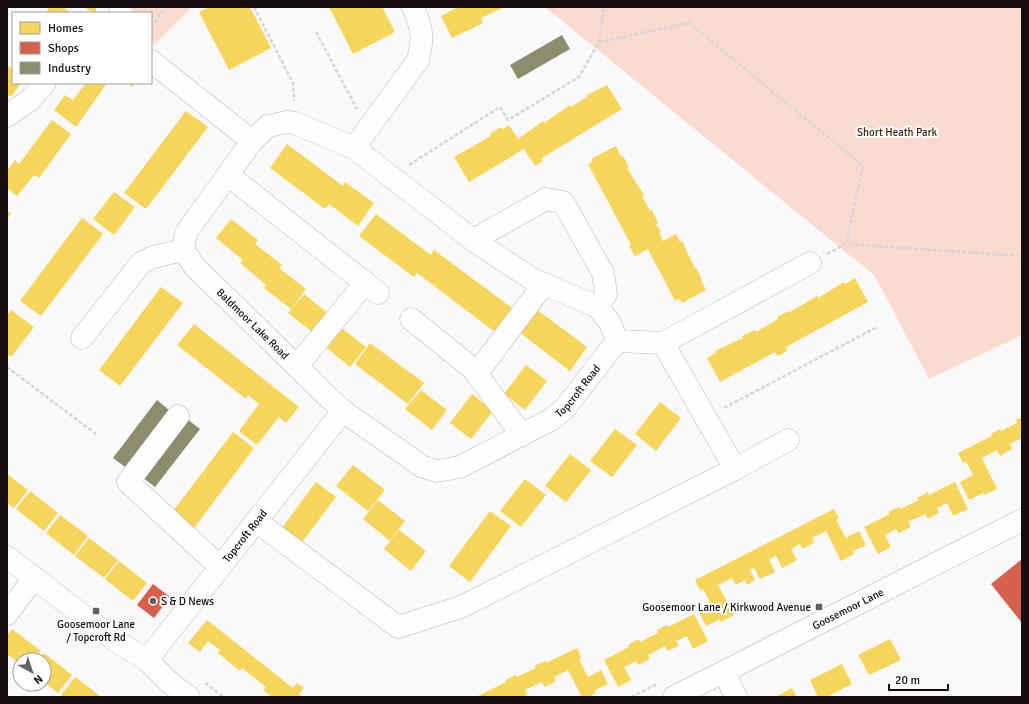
<svg xmlns="http://www.w3.org/2000/svg" width="1029" height="704" font-family="Signika,sans-serif">
<rect width="100%" height="100%" fill="#fbf8f9"/>
<!-- green -->
<g fill="#f9dccf">
<polygon points="131,7 192,7 154,45 151,43 151,13 132,13"/>
<polygon points="545,7 1022,7 1022,335 929,379 875,276"/>
</g>
<!-- homes -->
<g fill="#f6d55c">
<polygon points="50,7 63,7 70,13 45,13"/>
<polygon points="83,7 97,7 95,13"/>
<polygon points="210,7 250,7 271,48 229,70 199,12"/>
<polygon points="329,7 382,7 395,32 353,54"/>
<polygon points="458,7 504,7 481,18 483,23 452,38 441,16"/>
<polygon points="7,65 13,70 13,83 21,83 11,97 7,94"/>
<polygon points="86,83 107,83 76,127 54,110 65,95 73,100"/>
<polygon points="128,83 135,83 131,87"/>
<polygon points="607,85 622,109 542,158 543,161 535,166 524,149 469,182 454,157 491,136 490,134 501,127 503,129 509,125 518,139 543,121 544,123 570,105 571,107 587,97 587,95"/>
<polygon points="186,111 208,127 146,209 124,193"/>
<polygon points="52,120 71,134 39,178 34,175 17,196 7,188 7,171 15,160 19,164"/>
<polygon points="287,144 343,186 345,182 374,203 358,226 329,204 325,209 270,168"/>
<polygon points="616,146 621,157 623,156 629,167 627,168 644,195 642,196 650,211 652,210 658,223 656,224 661,232 659,233 663,241 676,234 680,242 682,241 695,269 696,268 702,279 701,280 706,290 682,303 679,299 675,301 648,249 635,256 629,246 631,245 588,164 593,162 591,159"/>
<polygon points="114,192 135,207 114,235 93,219"/>
<polygon points="7,211 11,214 7,219"/>
<polygon points="376,214 431,255 434,250 516,311 499,335 417,273 414,277 359,236"/>
<polygon points="82,218 103,234 41,316 20,301"/>
<polygon points="231,219 258,240 255,244 282,265 279,268 306,289 291,309 264,288 266,285 240,263 243,260 216,238"/>
<polygon points="855,278 868,302 786,347 787,351 782,354 777,356 775,352 720,382 707,358 716,353 715,351 743,338 742,336 755,330 756,332 778,319 777,317 789,311 790,312 817,296 818,298 844,282 845,284"/>
<polygon points="161,287 183,303 120,386 99,370"/>
<polygon points="304,294 330,315 315,334 288,313"/>
<polygon points="532,306 587,347 570,371 515,329"/>
<polygon points="11,310 34,327 11,357 7,354 7,315"/>
<polygon points="194,324 299,407 286,423 279,417 257,445 239,431 259,404 248,395 246,399 177,345"/>
<polygon points="339,326 366,347 350,367 323,345"/>
<polygon points="370,343 424,383 408,404 355,364"/>
<polygon points="526,365 547,381 525,410 504,394"/>
<polygon points="421,390 447,410 432,430 405,409"/>
<polygon points="472,394 493,411 471,439 450,423"/>
<polygon points="660,402 681,418 656,451 635,434"/>
<polygon points="1022,417 1022,438 1010,444 1012,449 1000,456 997,450 982,458 997,489 984,495 983,493 969,500 960,482 973,475 966,462 963,463 958,453 992,436 991,434 1000,429 1001,431 1017,423 1016,420"/>
<polygon points="615,429 637,445 612,477 590,461"/>
<polygon points="233,432 254,448 192,531 170,515"/>
<polygon points="570,454 591,470 566,502 545,486"/>
<polygon points="353,465 385,490 368,511 336,486"/>
<polygon points="7,474 28,490 14,508 7,503"/>
<polygon points="525,479 546,495 521,527 500,511"/>
<polygon points="316,482 336,497 302,542 282,528"/>
<polygon points="955,482 968,509 953,516 947,503 937,508 939,513 928,519 925,514 908,522 911,527 899,533 896,529 885,535 891,547 878,554 864,527 890,514 888,512 899,507 900,509 919,500 917,498 928,492 929,495"/>
<polygon points="30,491 58,513 44,531 16,509"/>
<polygon points="378,500 405,521 390,541 363,519"/>
<polygon points="834,509 839,518 836,520 846,538 859,531 866,545 853,551 854,554 841,561 826,531 812,538 814,543 802,549 800,544 791,549 797,560 782,568 776,556 769,559 775,572 760,579 754,568 750,570 755,580 747,585 745,580 736,585 732,578 718,585 734,615 721,622 720,619 706,626 697,609 710,602 703,589 700,590 695,580"/>
<polygon points="490,511 511,526 470,582 449,566"/>
<polygon points="60,515 88,536 74,555 46,533"/>
<polygon points="399,530 426,551 411,571 384,549"/>
<polygon points="89,538 118,560 104,578 75,556"/>
<polygon points="119,561 147,583 133,601 105,579"/>
<polygon points="694,614 708,641 693,649 687,636 676,641 679,646 667,651 665,646 648,655 650,659 638,665 636,661 624,667 631,680 618,687 604,660 629,647 628,645 638,639 640,642 658,633 657,630 667,625 668,627"/>
<polygon points="207,620 293,688 297,683 304,688 299,694 303,697 272,697 263,690 266,687 242,668 240,671 218,653 220,650 208,641 200,652 188,643"/>
<polygon points="12,629 41,651 33,660 20,660 20,664 7,654 7,636"/>
<polygon points="890,639 901,660 869,675 858,655"/>
<polygon points="577,648 581,657 579,659 588,677 601,670 608,684 595,690 596,693 589,697 582,697 568,670 554,677 556,681 545,687 542,682 525,690 527,695 523,697 476,697 506,682 505,680 516,675 517,677 536,668 534,666 545,661 546,663"/>
<polygon points="44,653 72,675 58,693 44,682 44,660 39,660"/>
<polygon points="842,664 852,684 827,697 818,697 810,680"/>
<polygon points="75,677 90,688 101,697 63,697 61,695"/>
<polygon points="792,688 797,697 775,697 777,696"/>
</g>
<!-- shops -->
<g fill="#d6604d">
<polygon points="1022,559 1022,623 991,584"/>
<polygon points="153,584 170,597 154,618 137,605"/>
</g>
<!-- industry -->
<g fill="#8c8c6e">
<polygon points="562,35 570,49 518,79 510,65"/>
<polygon points="157,400 169,410 125,467 113,458"/>
<polygon points="187,419 200,429 155,487 142,477"/>
</g>
<g fill="none" stroke-linecap="round" stroke-linejoin="round">
<!-- minor casing -->
<g stroke="#bcb6b9" stroke-width="23">
<g id="minor">
<polyline points="120,7 121,13"/>
<polyline points="151,61 252,141"/>
<polyline points="7,116 30,100 45,83"/>
<path d="M354 148 418 60C424 37 422 28 413 7"/>
<polyline points="228,175 378,293"/>
<polyline points="473,240 546,199 563,202 603,273 606,294 598,307"/>
<polyline points="411,319 473,369 522,435"/>
<polyline points="82,338 141,263 153,257 183,250"/>
<path id="s1" d="M617 341 610 323 598 307 532 279 473 240 354 148 295 123 287 122 268 126 252 141 186 233 183 250 195 267 326 395 343 411 423 467 437 471 460 467 552 419 565 408 617 341 663 343 810 263"/>
<polyline points="663,343 735,469"/>
<polyline points="297,366 365,283"/>
<polyline points="477,373 544,284"/>
<polyline points="178,416 128,482 220,567"/>
<polyline points="256,521 398,627 461,607 735,469 788,440"/>
<polyline points="7,557 116,641 147,660 170,683 189,697"/>
<polyline points="7,614 34,578"/>
<path id="s2" d="M147 660 343 411"/>
<polyline points="724,672 736,697"/>
<path id="s3" d="M674 697 1022 520"/>
</g>
</g>
<!-- path -->
<g stroke="#d7d6d6" stroke-width="2.5" stroke-dasharray="4 2" stroke-linecap="butt">
<polyline points="254,7 293,83 294,101"/>
<polyline points="151,28 165,7"/>
<polyline points="316,32 357,109"/>
<polyline points="599,42 689,23 863,166 846,244"/>
<polyline points="409,165 500,107 508,120 579,77 599,42 604,7"/>
<polyline points="827,254 846,244 1022,256"/>
<polyline points="7,367 96,434"/>
<polyline points="724,408 877,327"/>
<polyline points="205,683 224,697"/>
<polyline points="631,697 657,684"/>
</g>
<!-- minor -->
<use href="#minor" stroke="#fefefe" stroke-width="22"/>
</g>
<!-- markers -->
<g fill="#665f62" stroke="#fff" stroke-width="1.5">
<circle cx="153" cy="601" r="4"/>
<rect x="815" y="603" width="8" height="8" rx="2"/>
<rect x="92" y="607" width="8" height="8" rx="2"/>
</g>
<g text-anchor="middle" stroke-width="4" stroke-linejoin="round" paint-order="stroke">
<!-- park labels -->
<g font-size="11" fill="#4b2109" stroke="#fff">
<text x="897" y="136">Short Heath Park</text>
</g>
<!-- street labels -->
<g font-size="11" fill="#160d11" stroke="#fff">
<text dy="4" stroke="none"><textPath href="#s1" startOffset="678">Baldmoor Lake Road</textPath></text>
<text dy="4" stroke="none"><textPath href="#s1" startOffset="1081">Topcroft Road</textPath></text>
<text dy="4" stroke="none"><textPath href="#s2" startOffset="158">Topcroft Road</textPath></text>
<text dy="4" stroke="none"><textPath href="#s3" startOffset="195">Goosemoor Lane</textPath></text>
</g>
<!-- poi labels -->
<g font-size="11" fill="#160d11" stroke="#fff" text-anchor="start">
<text x="161" y="605">S &amp; D News</text>
<text x="811" y="611" text-anchor="end">Goosemoor Lane / Kirkwood Avenue</text>
<text x="96" y="628" text-anchor="middle">Goosemoor Lane<tspan x="96" dy="13">/ Topcroft Rd</tspan></text>
</g>
</g>
<!-- border -->
<rect width="1029" height="704" fill="none" stroke="#160d11" stroke-width="16"/>
<!-- legend -->
<rect x="12" y="12" width="140" height="72" fill="#ffffff" stroke="#a29ea0"/>
<rect x="20" y="22" width="20" height="12" fill="#f6d55c" stroke="#a29ea0"/>
<text x="48" y="32" font-size="12" fill="#160d11">Homes</text>
<rect x="20" y="42" width="20" height="12" fill="#d6604d" stroke="#a29ea0"/>
<text x="48" y="52" font-size="12" fill="#160d11">Shops</text>
<rect x="20" y="62" width="20" height="12" fill="#8c8c6e" stroke="#a29ea0"/>
<text x="48" y="72" font-size="12" fill="#160d11">Industry</text>
<!-- north arrow -->
<g transform="translate(32 672) rotate(140)"><circle r="19" fill="#ffffff" stroke="#a29ea0"/>
<path d="M0-3L7 15L0 10L-7 15Z" fill="#665f62"/>
<text y="-6" font-size="11" font-weight="bold" text-anchor="middle" fill="#160d11">N</text>
</g>
<!-- scale -->
<path d="M889 684v6h59v-6" fill="none" stroke="#160d11" stroke-width="2"/>
<text x="895" y="684" font-size="12" fill="#160d11" stroke="#ffffff" stroke-width="3" paint-order="stroke">20 m</text>
</svg>
